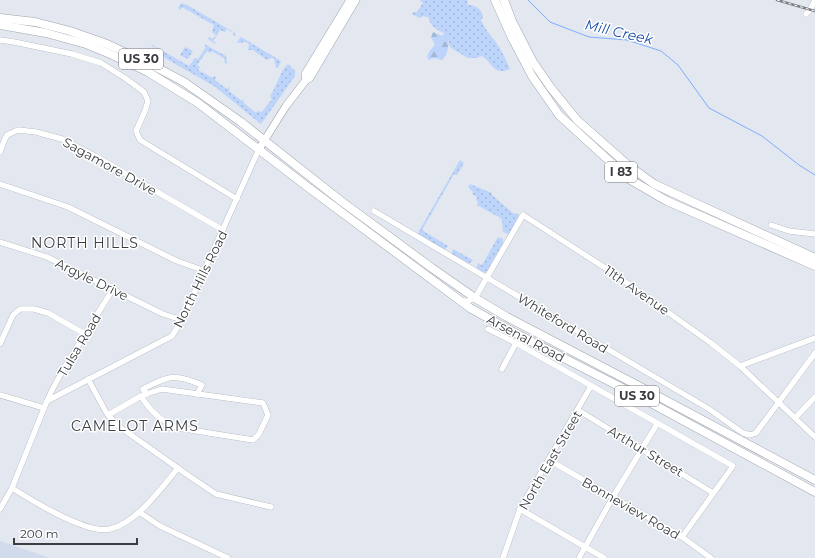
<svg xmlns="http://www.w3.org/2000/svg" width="815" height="558" font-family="Montserrat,sans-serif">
<defs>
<pattern id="grass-dots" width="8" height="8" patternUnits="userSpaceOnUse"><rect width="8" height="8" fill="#bdd4fb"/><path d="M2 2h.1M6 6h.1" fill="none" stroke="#a3b7d8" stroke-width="1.8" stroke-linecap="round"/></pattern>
<pattern id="forest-firs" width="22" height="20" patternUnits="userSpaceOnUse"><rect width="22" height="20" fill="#bdd4fb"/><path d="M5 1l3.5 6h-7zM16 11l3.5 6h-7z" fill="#a3b7d8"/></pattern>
</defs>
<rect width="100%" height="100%" fill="#e2e7f0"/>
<!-- built -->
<polygon fill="#d2dbeb" points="0,541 50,558 0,558"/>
<!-- grass -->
<g fill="url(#grass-dots)">
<path d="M420 0H467L468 5C476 5 482 9 483 17L481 20C486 31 489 33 495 41 501 49 506 60 510 69 493 76 493 63 482 56L476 58H468L451 48 449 45 448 38 442 36 444 33C435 29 431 26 428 17L423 16 420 18 412 14 413 12H417L423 3Z"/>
<polygon points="181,3 187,5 235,33 235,36 233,36 234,33 227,29 225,32 220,30 213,41 216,43 215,44 208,39 209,37 213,39 216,35 212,32 214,25 182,7 180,10 178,8"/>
<polygon points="241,37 281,61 278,68 276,68 274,58 270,58 270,59 267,60 253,50 248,50 249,44 246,42 237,43 239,39"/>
<path d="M204 44 226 56 227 64 224 62 225 59 212 51 210 53 207 51 197 65 200 67 198 70 213 78 214 76 216 77 215 80 227 89 230 87 229 91 242 101 245 99 243 102 256 113 258 111 262 112 272 99 270 96C277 87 280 70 288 64L295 71V76L261 124 214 86 165 58 156 48 151 46 152 45 189 66 195 58 198 59 206 47Z"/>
<polygon points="185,47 193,51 188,59 180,55"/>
<polygon points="460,160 464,163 457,175 454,174 422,230 448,246 444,250 418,236 419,231"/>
<polygon points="470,184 492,193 492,195 513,213 518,214 519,218 509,234 503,232 502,220 499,217 477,205 478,202 476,200 477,197 472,194 473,192 468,187"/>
<polygon points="498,237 503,239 503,243 487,271 483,273 476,269 478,263 482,265"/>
<polygon points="453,249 473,260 469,264 451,255"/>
</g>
<!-- forest -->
<path fill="url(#forest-firs)" d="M433 32 448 38C449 46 448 55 442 60L434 58 428 60C426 54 431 49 435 45L431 37Z"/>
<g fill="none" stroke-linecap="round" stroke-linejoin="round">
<!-- stream -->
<polyline stroke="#7eadfe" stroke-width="1" points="528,0 550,22 589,37 627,40 661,51 678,65 709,108 762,136 799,165 815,175"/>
<!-- minor casing -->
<g stroke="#a0a5ad" stroke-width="6">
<g id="minor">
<polyline points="806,14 810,10 815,0"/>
<polyline points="0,40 14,42 72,54 101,63 125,78 144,92 148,101 145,111 136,131 140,140 237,199"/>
<polyline points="0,152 4,141 7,135 18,130 36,132 62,139 95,156 223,230"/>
<polyline points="0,184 68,207 177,261 205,271"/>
<polyline points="374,211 709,409 743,433 750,435 756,433 815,353"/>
<polyline points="771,225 789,231 815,234"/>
<polyline points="0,242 47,257 163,314 182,320"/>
<polyline points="461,301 468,301 475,298 523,215 613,273 711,343 740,366 815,437"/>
<polyline points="488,329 516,343 733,466 682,537"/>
<polyline points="0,344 13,315 20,309 34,309 48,313 85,334"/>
<polyline points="740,366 815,338"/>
<polyline points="502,369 516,343"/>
<polyline points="88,379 106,412 117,425 189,476 216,494 271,507"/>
<path d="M147 394 143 389C169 376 174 373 202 385L197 394"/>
<polyline points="0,395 44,408"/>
<polyline points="47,401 51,392 64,368 113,289"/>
<polyline points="578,410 713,493"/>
<path d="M108 415 141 396 143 395 162 389 263 403 268 415 259 434 253 440 178 428C162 422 150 411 141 396"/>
<polyline points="796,417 815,397"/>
<polyline points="549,460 682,537 711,558"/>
<path d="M12 488C31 500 88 535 110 529 136 523 162 488 178 468"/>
<polyline points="0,509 12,488 47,401 172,336 182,320 259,149"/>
<polyline points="520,509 604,558"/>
<polyline points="139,512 160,526 228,558"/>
<polyline points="503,558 520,509 591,386"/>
<polyline points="579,558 613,497 657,424"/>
</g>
</g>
<!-- major casing -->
<g stroke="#a0a5ad" stroke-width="8">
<g id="major">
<polyline points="306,80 305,74 350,0"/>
<polyline points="259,149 286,106 306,80 310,78 356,0"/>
</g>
</g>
<!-- highway casing -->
<g stroke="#a0a5ad" stroke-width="9">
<g id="highway">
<polyline points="495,0 512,38 532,76 559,115 629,179 667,201 815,266"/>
<polyline points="504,0 512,21 533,62 551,88 577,120 629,166 654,184 682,197 815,258"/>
<polyline points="0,18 35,22 70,31 107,44 154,66 184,82 241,122 341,201 432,268 475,298 507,317 635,384 815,480"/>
<polyline points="0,25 46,33 86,44 108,53 148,72 198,103 309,188 470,308 513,332 638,396 815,492"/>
</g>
</g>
<!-- minor -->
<use href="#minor" stroke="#fff" stroke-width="5.5"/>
<!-- major -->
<use href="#major" stroke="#fff" stroke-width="7"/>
<!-- highway -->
<use href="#highway" stroke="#fff" stroke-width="8"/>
<!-- rail casing -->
<g stroke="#7a7d83" stroke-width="2.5">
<polyline id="rail" points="777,0 815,11"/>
</g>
<!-- rail -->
<use href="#rail" stroke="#fff" stroke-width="1" stroke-dasharray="3" stroke-linecap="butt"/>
</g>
<g text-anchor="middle" stroke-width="3" stroke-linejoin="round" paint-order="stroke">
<!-- shield labels -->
<g fill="#fff" stroke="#76777a" stroke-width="1">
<rect x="119" y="49" width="44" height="20" rx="3"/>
<rect x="605" y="162" width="32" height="20" rx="3"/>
<rect x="615" y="386" width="44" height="20" rx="3"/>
</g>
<g font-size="12" font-weight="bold" fill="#3b3d41">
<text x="141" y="63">US 30</text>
<text x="621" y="176">I 83</text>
<text x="637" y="400">US 30</text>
</g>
<!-- street labels -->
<g font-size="13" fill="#3b3d41" stroke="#fff">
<text transform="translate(110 166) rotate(29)" y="5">Sagamore Drive</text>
<text transform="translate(92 279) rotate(26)" y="5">Argyle Drive</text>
<text transform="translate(200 279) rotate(-64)" y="5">North Hills Road</text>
<text transform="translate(637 290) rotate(35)" y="5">11th Avenue</text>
<text transform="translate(563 323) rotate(31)" y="5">Whiteford Road</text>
<text transform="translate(526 338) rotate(28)" y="5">Arsenal Road</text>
<text transform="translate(79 345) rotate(-59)" y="5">Tulsa Road</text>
<text transform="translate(646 451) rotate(31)" y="5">Arthur Street</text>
<text transform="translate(550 460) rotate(-60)" y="5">North East Street</text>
<text transform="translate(631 508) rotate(30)" y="5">Bonneview Road</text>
</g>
<!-- water labels -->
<g font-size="14" font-style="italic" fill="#1a4eaa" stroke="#fff">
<text transform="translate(619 32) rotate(13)" y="5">Mill Creek</text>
</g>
<!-- neighbourhood labels -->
<g font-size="14" letter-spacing="1" fill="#3b3d41" stroke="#fff">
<text x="85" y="248">NORTH HILLS</text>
<text x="135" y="431">CAMELOT ARMS</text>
</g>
</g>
<!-- scale -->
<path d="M14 538v6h123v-6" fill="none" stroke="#3b3d41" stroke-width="2"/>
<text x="20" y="538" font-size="12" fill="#3b3d41" stroke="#ffffff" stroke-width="3" paint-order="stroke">200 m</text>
</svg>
